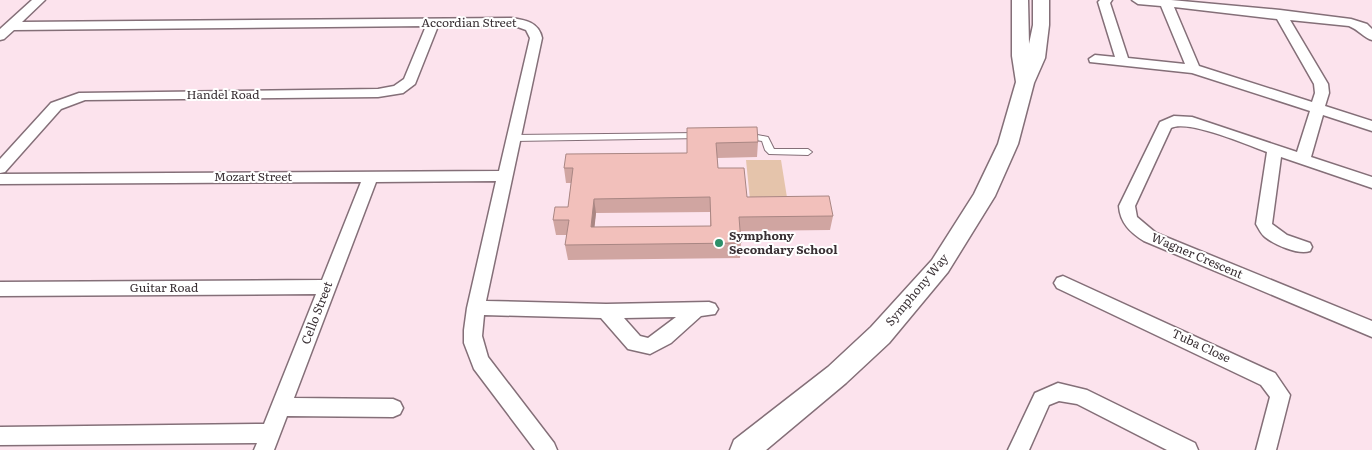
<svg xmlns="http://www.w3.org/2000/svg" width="1372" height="450" font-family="Literata,serif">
<rect width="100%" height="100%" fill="#fce3ed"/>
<!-- green -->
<polygon fill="#e5c4ab" points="746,160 781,160 789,210 751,210"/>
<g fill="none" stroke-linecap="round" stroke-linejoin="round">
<!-- lane casing -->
<g stroke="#846f78" stroke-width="2">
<g id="lane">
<polygon points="699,133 703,136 702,138 514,141 510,138 514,135"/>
<polygon points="747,133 768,137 774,149 808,149 812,152 808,155 769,154 765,150 762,141 744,138 743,136"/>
</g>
</g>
<!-- street casing -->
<g stroke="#846f78" stroke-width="3">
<g id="street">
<path d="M32 0H45L22 22 511 18C525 20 539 22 542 38L486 301 606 304 709 302 715 304 718 309 715 314 701 316 671 343 650 354 628 349 601 318 484 315 482 336 488 357 554 443 557 450H535L474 369 464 343V330L467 308 496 181 376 182 294 398 393 399 400 402 403 408 400 414 393 417 287 416 274 450H254L257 443 0 445V427L264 424 316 294 0 296V282L322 280 361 182 0 184V174L499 171 530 38 526 30 515 26H438L415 84 403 93 378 97 85 100 61 109 5 172 0 173V159L51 103 79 93 378 89 394 86 404 79 426 26 14 30 4 39 0 40V29ZM676 317 648 338 640 336 624 318Z"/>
<path d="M1100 0H1112L1110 3 1128 58 1185 64 1161 6 1138 4 1132 0H1171L1280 10 1351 19 1367 24 1372 29V40C1364 38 1359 30 1349 26L1290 20 1328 84 1329 93 1325 106 1372 121V131L1323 115 1311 157 1372 177V188L1281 157 1272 224 1287 235 1310 243 1312 247 1310 251C1298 255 1275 245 1265 237 1261 234 1259 229 1256 224L1267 152C1248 145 1187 119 1171 128L1135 206 1137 217 1156 233 1372 321V337L1144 241C1131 233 1120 223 1119 206L1160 122 1174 116 1192 117 1297 152 1310 111 1192 73 1090 62 1089 59 1095 55 1115 57 1098 2ZM1174 7 1277 19 1314 84 1315 93 1312 102 1199 66Z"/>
<polygon points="1063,276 1275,373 1290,395 1276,450 1256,450 1270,397 1261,385 1057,288 1054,283 1057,278"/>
<polygon points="1058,383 1087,390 1195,443 1198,450 1167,450 1077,404 1059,401 1049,405 1029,450 1008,450 1035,393"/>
</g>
</g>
<!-- secondary casing -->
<g stroke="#846f78" stroke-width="3">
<polygon id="secondary" points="1012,0 1028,0 1029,44 1033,25 1033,0 1049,0 1049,25 1045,58 1034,83 1018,144 995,196 948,272 889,343 846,383 766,450 730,450 734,440 828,367 871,327 932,260 974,194 998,144 1016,82 1012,56"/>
</g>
<!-- lane -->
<use href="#lane" fill="#fff" fill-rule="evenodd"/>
<!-- street -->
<use href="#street" fill="#fff" fill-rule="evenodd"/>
<!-- secondary -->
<use href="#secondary" fill="#fff" fill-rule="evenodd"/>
</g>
<!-- wall -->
<path fill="#d0a5a1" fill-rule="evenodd" d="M687 128 758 142 757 157 717 158 718 168 747 197 833 216 830 230 740 231 741 243 740 258 568 260 565 245 567 235H556L553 220 568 207 571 183H566L564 168 687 153ZM710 212V226L594 227 596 213Z"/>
<!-- shaded-wall -->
<polygon fill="#a98683" points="594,199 596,213 593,242 591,227"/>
<!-- building -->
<path fill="#f2c0bb" stroke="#a98683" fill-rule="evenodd" d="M757 127 758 142 716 143 718 168H744L747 197 829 196 833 216 739 217 741 243 565 245 569 220H553L555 207H568L573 168H564L566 154 687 153V128ZM710 197 711 226 591 227 594 199Z"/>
<!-- markers -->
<circle fill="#2d906a" stroke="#fff" stroke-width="2" cx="719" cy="243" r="5"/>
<g text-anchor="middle" stroke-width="4" stroke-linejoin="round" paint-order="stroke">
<!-- street labels -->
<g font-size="12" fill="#393034" stroke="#fff">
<text x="469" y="27">Accordian Street</text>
<text x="223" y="99">Handel Road</text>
<text x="253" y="181">Mozart Street</text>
<text transform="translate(1197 256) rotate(23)" y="4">Wagner Crescent</text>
<text x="164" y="292">Guitar Road</text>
<text transform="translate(917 290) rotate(-50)" y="4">Symphony Way</text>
<text transform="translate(317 313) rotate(-69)" y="4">Cello Street</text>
<text transform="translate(1201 346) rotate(25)" y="4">Tuba Close</text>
</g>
<!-- poi labels -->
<g font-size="12" font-weight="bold" fill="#393034" stroke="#fff" text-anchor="start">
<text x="729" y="240">Symphony<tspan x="729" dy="14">Secondary School</tspan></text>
</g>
</g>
</svg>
